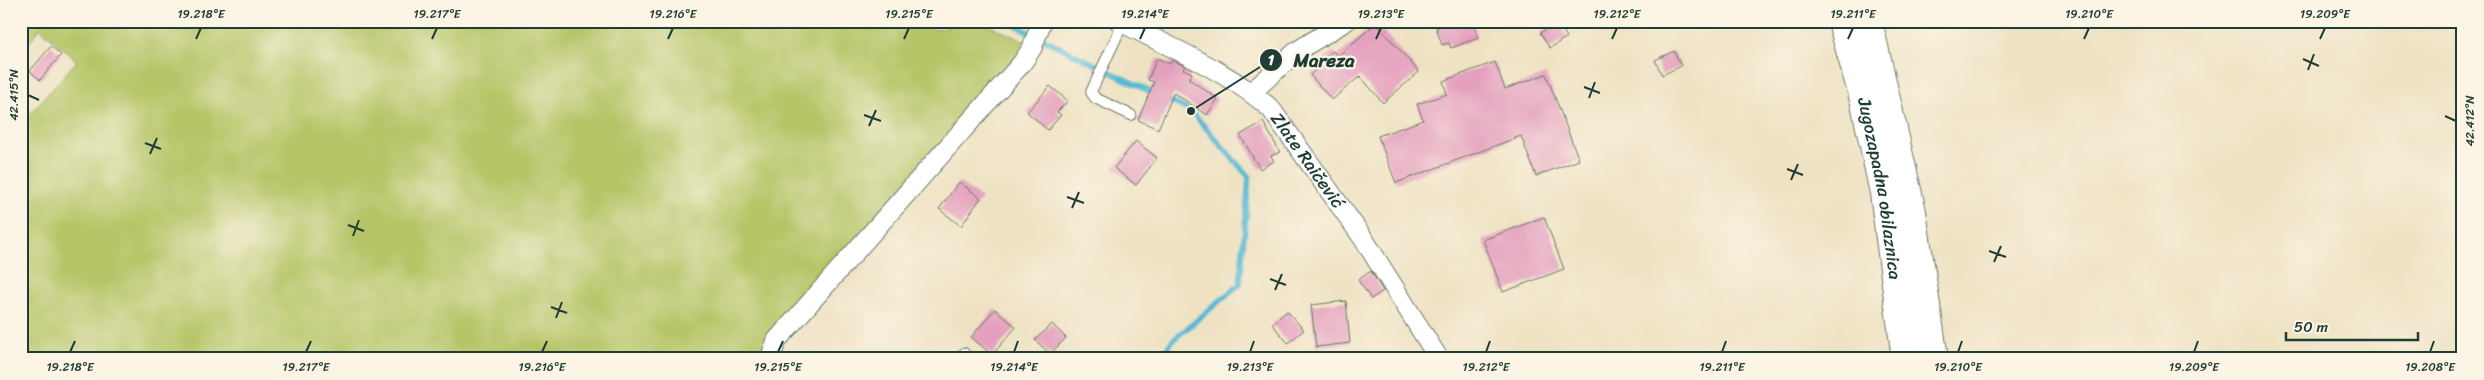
<svg xmlns="http://www.w3.org/2000/svg" width="2484" height="380" font-family="Sriracha,sans-serif">
<rect width="100%" height="100%" fill="#fcf5e5"/>
<filter id="ink" filterUnits="userSpaceOnUse"><feTurbulence type="fractalNoise" baseFrequency=".02" numOctaves="2"/><feDisplacementMap in="SourceGraphic" scale="10" xChannelSelector="R" yChannelSelector="G"/><feConvolveMatrix kernelMatrix="1 2 1 2 8 2 1 2 1" color-interpolation-filters="sRGB"/></filter>
<filter id="wash" filterUnits="userSpaceOnUse"><feTurbulence type="fractalNoise" baseFrequency=".0096" numOctaves="4" result="noise"/><feDisplacementMap in="SourceGraphic" scale="20" xChannelSelector="R" yChannelSelector="G"/><feGaussianBlur stdDeviation="1.12" result="paint"/><feColorMatrix in="noise" values="0 0 0 0 0 0 0 0 0 0 0 0 0 0 0 0 0 1.4 0 .05"/><feComposite in="paint" operator="in"/></filter>
<g filter="url(#wash)">
<rect width="100%" height="100%" fill="#eee2c3"/>
<!-- green -->
<polygon fill="#b6c567" stroke="#6a814e" points="21,21 918,21 936,30 968,21 979,21 1030,44 767,339 763,359 21,359 21,124 77,61 40,28 22,51"/>
<g fill="none" stroke-linecap="round" stroke-linejoin="round">
<!-- stream -->
<g stroke="#56b9d4" stroke-width="5.5">
<polyline points="1007,21 1155,94"/>
<polyline points="1160,359 1172,341 1240,284 1249,177 1191,111 1163,98"/>
</g>
</g>
<g id="blocks">
<!-- building -->
<g fill="#e4a0be">
<polygon points="1441,21 1473,21 1478,38 1451,48 1449,43 1442,45 1436,28 1443,25"/>
<polygon points="1557,22 1567,37 1550,48 1540,33"/>
<polygon points="1376,23 1419,72 1383,103 1360,76 1332,100 1310,75 1315,70 1313,68 1333,51 1338,56"/>
<polygon points="51,46 61,55 40,80 30,71"/>
<polygon points="1674,51 1681,66 1662,75 1655,60"/>
<polygon points="1157,58 1170,64 1172,60 1185,66 1183,69 1192,73 1189,79 1218,99 1207,115 1174,93 1158,129 1138,120 1154,82 1148,80"/>
<polygon points="1495,62 1505,89 1546,74 1579,160 1536,176 1521,136 1396,183 1378,136 1423,120 1417,104 1447,94 1443,81"/>
<polygon points="1050,86 1068,101 1057,112 1061,115 1048,130 1027,112"/>
<polygon points="1263,122 1280,152 1271,156 1274,161 1260,169 1240,135"/>
<polygon points="1136,141 1157,158 1136,185 1114,168"/>
<polygon points="959,182 981,198 961,226 939,209"/>
<polygon points="1544,217 1564,269 1503,292 1483,240"/>
<polygon points="1371,271 1383,291 1371,299 1358,280"/>
<polygon points="1346,301 1350,343 1316,347 1311,305"/>
<polygon points="995,309 1016,327 992,355 971,337"/>
<polygon points="1287,311 1304,330 1288,343 1272,324"/>
<polygon points="1052,324 1066,338 1050,354 1035,340"/>
</g>
</g>
</g>
<g filter="url(#ink)">
<use href="#blocks" fill-opacity="0" stroke="#677766" stroke-width="1"/>
<g fill="none" stroke-linecap="round" stroke-linejoin="round">
<!-- service casing -->
<g stroke="#677766" stroke-width="12">
<g id="service">
<polyline points="1123,23 1091,92 1095,98 1131,115"/>
<polyline points="959,359 964,353"/>
</g>
</g>
<!-- minor casing -->
<g stroke="#677766" stroke-width="21">
<g id="minor">
<path id="s1" d="M1119 21C1171 48 1227 70 1271 109L1363 238 1439 359"/>
<polyline points="1252,92 1297,51 1346,21"/>
<polyline points="770,359 777,340 1022,63 1032,48 1042,21"/>
</g>
</g>
<!-- primary casing -->
<g stroke="#677766" stroke-width="30">
<g id="primary">
<path id="s2" d="M1842 21 1865 103 1884 193 1906 359"/>
<polyline points="1868,21 1912,212 1934,359"/>
</g>
</g>
<!-- service -->
<use href="#service" stroke="#fff" stroke-width="10"/>
<!-- minor -->
<use href="#minor" stroke="#fff" stroke-width="19"/>
<!-- primary -->
<use href="#primary" stroke="#fff" stroke-width="28"/>
</g>
</g>
<!-- ticks -->
<path fill="none" stroke="#1f3d34" stroke-width="2" d="M196 39 201 28M432 39 437 28M668 39 673 28M904 39 909 28M1140 39 1145 28M1376 39 1381 28M1612 39 1617 28M1848 39 1853 28M2084 39 2089 28M2320 39 2325 28M2303 59 2319 66M2308 70 2314 54M1584 87 1600 93M28 95 39 100M1589 98 1595 82M864 115 881 121M2445 116 2456 121M869 126 876 110M145 143 161 149M150 154 157 138M1787 169 1803 175M1791 180 1798 164M1067 197 1084 203M1072 208 1079 192M348 225 364 231M353 236 359 220M1989 251 2006 257M1994 262 2001 246M1270 279 1286 285M1275 290 1282 274M551 307 567 313M556 318 562 302M70 352 75 341M306 352 311 341M542 352 547 341M778 352 783 341M1014 352 1018 341M1250 352 1254 341M1486 352 1490 341M1722 352 1726 341M1958 352 1962 341M2194 352 2198 341M2430 352 2434 341"/>
<g text-anchor="middle" stroke-width="4.5" stroke-linejoin="round" paint-order="stroke">
<!-- street labels -->
<g font-size="18" fill="#1f3d34" stroke="#fcf5e5">
<text dy="6" stroke="none"><textPath href="#s1" startOffset="239">Zlate Raičević</textPath></text>
<text dy="6" stroke="none"><textPath href="#s2" startOffset="172">Jugozapadna obilaznica</textPath></text>
</g>
</g>
<!-- callouts -->
<path fill="none" stroke="#1f3d34" stroke-width="2" d="M1191 111L1271 60"/>
<g fill="#1f3d34" stroke="#fcf5e5" stroke-width="2">
<circle cx="1191" cy="111" r="5"/>
<circle cx="1271" cy="60" r="12"/>
</g>
<g font-size="15" text-anchor="middle" font-weight="bold" fill="#fff">
<text x="1271" y="65">1</text>
</g>
<g font-size="19" text-anchor="middle" font-weight="bold" fill="#1f3d34" stroke="#fcf5e5" stroke-width="4.5" stroke-linejoin="round" paint-order="stroke">
<text x="1324" y="67">Mareza</text>
</g>
<!-- margin -->
<rect width="2484" height="380" fill="none" stroke="#fcf5e5" stroke-width="55"/>
<!-- scale -->
<path d="M2286 332v8h132v-8" fill="none" stroke="#1f3d34" stroke-width="2.5"/>
<text x="2294" y="332" font-size="15" fill="#1f3d34" stroke="#fcf5e5" stroke-width="4" paint-order="stroke">50 m</text>
<rect x="28" y="28" width="2428" height="324" fill="none" stroke="#1f3d34" stroke-width="2"/>
<g font-size="12" text-anchor="middle" fill="#1f3d34">
<text x="201" y="18">19.218°E</text>
<text x="437" y="18">19.217°E</text>
<text x="673" y="18">19.216°E</text>
<text x="909" y="18">19.215°E</text>
<text x="1145" y="18">19.214°E</text>
<text x="1381" y="18">19.213°E</text>
<text x="1617" y="18">19.212°E</text>
<text x="1853" y="18">19.211°E</text>
<text x="2089" y="18">19.210°E</text>
<text x="2325" y="18">19.209°E</text>
<text transform="translate(14 95) rotate(-90)" y="4">42.415°N</text>
<text transform="translate(2470 121) rotate(-90)" y="4">42.412°N</text>
<text x="70" y="371">19.218°E</text>
<text x="306" y="371">19.217°E</text>
<text x="542" y="371">19.216°E</text>
<text x="778" y="371">19.215°E</text>
<text x="1014" y="371">19.214°E</text>
<text x="1250" y="371">19.213°E</text>
<text x="1486" y="371">19.212°E</text>
<text x="1722" y="371">19.211°E</text>
<text x="1958" y="371">19.210°E</text>
<text x="2194" y="371">19.209°E</text>
<text x="2430" y="371">19.208°E</text>
</g>
</svg>
